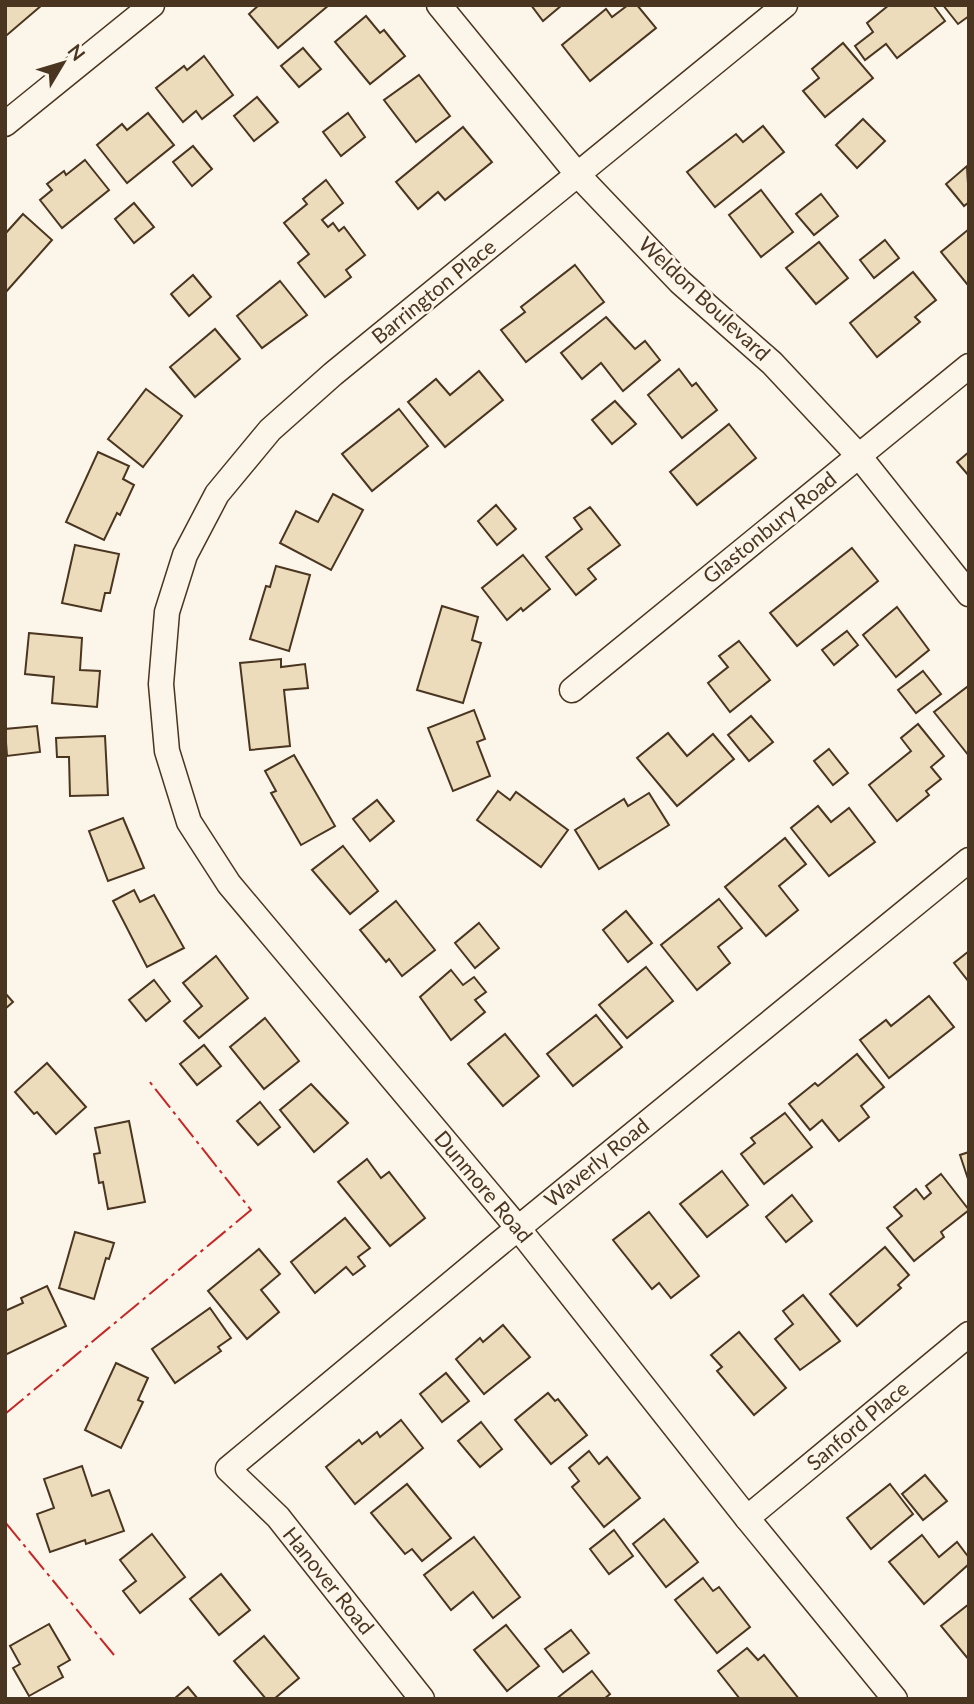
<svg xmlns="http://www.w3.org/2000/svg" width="974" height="1704" font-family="Lato,sans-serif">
<rect width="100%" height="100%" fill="#fbf6e9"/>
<!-- building -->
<g fill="#ecdcbc" stroke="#4a3520" stroke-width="2">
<polygon points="5,5 42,5 7,35 5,33"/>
<polygon points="259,5 329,5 278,48 249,14"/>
<polygon points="531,5 562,5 543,21"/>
<polygon points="628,5 637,5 656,28 590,81 562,45 606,9 612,17"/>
<polygon points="889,5 933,5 945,21 897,58 886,44 865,60 855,46 873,32 867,23"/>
<polygon points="943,5 969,5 969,16 958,24"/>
<polygon points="366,16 380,33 384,30 405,56 370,84 335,42"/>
<polygon points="843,43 873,78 825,117 803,91 819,78 812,69"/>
<polygon points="303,48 321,69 299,87 281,66"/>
<polygon points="204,56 233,95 202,119 196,111 183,122 156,88 184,66 187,70"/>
<polygon points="419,75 450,116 416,142 384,100"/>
<polygon points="257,97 278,122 254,141 234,116"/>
<polygon points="148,113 174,145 127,183 97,145 122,124 127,130"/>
<polygon points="348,113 365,137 341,156 323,132"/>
<polygon points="863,119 885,141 857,168 836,145"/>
<polygon points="763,126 784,152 715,207 687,172 736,134 743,142"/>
<polygon points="463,127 492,162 445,200 438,192 418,209 396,182"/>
<polygon points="193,146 212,169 192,186 173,162"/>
<polygon points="85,160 109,190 62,228 40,200 52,190 47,184 64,171 66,175"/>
<polygon points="967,166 969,202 964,206 946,184"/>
<polygon points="326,180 343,203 322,220 328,227 333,223 339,231 344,227 365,255 346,270 351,277 325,297 298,263 309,254 284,223 307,204 303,199"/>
<polygon points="761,190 793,232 761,257 729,215"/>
<polygon points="821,194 838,216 814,235 796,214"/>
<polygon points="134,203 154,227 134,243 115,219"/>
<polygon points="23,214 52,240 5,293 5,234"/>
<polygon points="969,229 969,283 967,284 941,252"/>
<polygon points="885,240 899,258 874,278 860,260"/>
<polygon points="819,242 848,278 816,304 786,268"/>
<polygon points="575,265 604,302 526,362 501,330 525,312 521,307"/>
<polygon points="913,272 936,300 915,317 920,322 877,357 850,323"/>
<polygon points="193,275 211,297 189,316 171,294"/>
<polygon points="280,281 307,315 262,348 237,316"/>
<polygon points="606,317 635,349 645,341 660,360 623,391 601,363 582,379 561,353"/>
<polygon points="215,329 240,359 195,397 170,367"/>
<polygon points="679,369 692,386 696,383 717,410 682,438 648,395"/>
<polygon points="479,371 503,400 445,447 408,402 436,379 450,395"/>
<polygon points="146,389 182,416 143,467 108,439"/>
<polygon points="615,401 636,424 612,444 592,420"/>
<polygon points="399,409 428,446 372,491 342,454"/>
<polygon points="729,424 756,458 697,505 670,472"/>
<polygon points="98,452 129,466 123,479 134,485 120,515 117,513 104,540 66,522"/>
<polygon points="969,452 969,476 957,462"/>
<polygon points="333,494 363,510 331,570 280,543 296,511 318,522"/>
<polygon points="496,505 516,529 497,545 478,521"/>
<polygon points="590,507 620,545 588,569 596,579 576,595 546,557 582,529 574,518"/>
<polygon points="75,545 119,554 110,593 105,593 101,611 62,603"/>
<polygon points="852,548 878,581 797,646 770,613"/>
<polygon points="523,555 550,589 523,611 521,608 507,620 482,588"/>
<polygon points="276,566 310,575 289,651 250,639 266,586 270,587"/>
<polygon points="442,606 478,617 472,640 481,643 463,703 417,690"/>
<polygon points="897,607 929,650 896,677 863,635"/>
<polygon points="847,631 858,645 834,665 822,650"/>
<polygon points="29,633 82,638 80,670 100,671 97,707 52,703 54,677 25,674"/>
<polygon points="739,641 770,680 730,712 708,683 728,667 719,656"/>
<polygon points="281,659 281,667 305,664 308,688 284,690 290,746 250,750 240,663"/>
<polygon points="923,671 941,694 916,713 898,690"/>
<polygon points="967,687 969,690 969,756 934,712"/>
<polygon points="474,710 485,739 477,742 490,776 453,791 428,728"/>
<polygon points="751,716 773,742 749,761 728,735"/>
<polygon points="918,724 944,756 931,767 941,779 926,791 929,795 897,821 869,785 911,751 901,738"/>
<polygon points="37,726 40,752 7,756 5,729"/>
<polygon points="668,733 687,756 713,734 734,759 677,806 637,758"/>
<polygon points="105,736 108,795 70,796 69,757 57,757 56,738"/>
<polygon points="829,749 848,773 833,785 814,761"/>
<polygon points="294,755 335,826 301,845 271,793 276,791 265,771"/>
<polygon points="498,791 510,800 516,792 568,830 541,867 477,820"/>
<polygon points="649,793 669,825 599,869 575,830 624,799 628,806"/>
<polygon points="377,800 394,821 370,841 353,819"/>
<polygon points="818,806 831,822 849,808 875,842 829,876 791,828"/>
<polygon points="123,818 144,868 108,881 89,831"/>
<polygon points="785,838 806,864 779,886 798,910 766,936 725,887"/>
<polygon points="343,846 378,891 350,914 312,870"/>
<polygon points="134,890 140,902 154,895 184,948 147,967 113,901"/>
<polygon points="719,899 742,928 718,947 730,963 697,990 661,945"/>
<polygon points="396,901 435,950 402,976 389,959 386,962 360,930"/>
<polygon points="626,911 652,943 628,962 603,930"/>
<polygon points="479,923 499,948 475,968 455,943"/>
<polygon points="969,951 969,982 954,963"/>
<polygon points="216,956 248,998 199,1038 184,1021 202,1006 183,983"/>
<polygon points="646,967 673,1001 627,1038 599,1005"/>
<polygon points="451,970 463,985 474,977 486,992 475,1000 485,1012 451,1040 420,997"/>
<polygon points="154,980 170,1001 146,1021 129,1000"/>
<polygon points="5,993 13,1002 5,1009"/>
<polygon points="929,996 954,1027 889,1078 860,1040 886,1020 891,1026"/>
<polygon points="596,1015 622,1047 573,1086 547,1054"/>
<polygon points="265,1018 299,1061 264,1089 230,1047"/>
<polygon points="505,1034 539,1076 503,1106 468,1064"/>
<polygon points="204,1045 221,1066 197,1085 180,1064"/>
<polygon points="857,1054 884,1087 861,1106 869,1117 839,1141 822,1120 810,1130 789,1104 815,1083 818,1086"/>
<polygon points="47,1063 86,1107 56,1134 37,1112 34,1114 15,1092"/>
<polygon points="311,1084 348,1123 314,1152 280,1110"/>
<polygon points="260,1102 280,1127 258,1145 237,1121"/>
<polygon points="785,1113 812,1147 764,1184 741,1154 755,1143 751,1138"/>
<polygon points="129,1121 145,1202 108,1209 103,1182 99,1183 94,1154 100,1153 95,1128"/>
<polygon points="969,1152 969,1182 960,1155"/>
<polygon points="367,1159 381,1178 389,1172 425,1218 390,1246 338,1182"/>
<polygon points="722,1171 748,1205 707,1237 680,1204"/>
<polygon points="941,1174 969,1210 941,1232 944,1237 914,1261 887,1228 902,1216 894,1207 916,1189 924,1199 931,1193 926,1186"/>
<polygon points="792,1195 812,1221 786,1242 766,1217"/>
<polygon points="649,1212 699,1276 671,1298 659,1283 652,1289 613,1240"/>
<polygon points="345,1218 370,1248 358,1257 365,1266 353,1275 346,1267 315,1293 291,1262"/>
<polygon points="75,1232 114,1243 109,1259 106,1258 94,1299 59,1288"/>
<polygon points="885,1247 909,1275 898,1285 901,1288 857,1326 830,1294"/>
<polygon points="259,1249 280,1274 261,1290 279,1312 247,1339 208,1291"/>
<polygon points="47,1286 66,1326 5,1355 5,1311 23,1303 21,1298"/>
<polygon points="803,1295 840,1341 800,1370 775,1339 793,1324 783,1311"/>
<polygon points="210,1308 231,1338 218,1347 221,1351 175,1383 152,1349"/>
<polygon points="503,1325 530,1357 484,1394 456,1359 480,1338 483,1342"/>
<polygon points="739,1332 786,1388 754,1415 717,1371 722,1367 711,1355"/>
<polygon points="116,1363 148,1378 138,1400 143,1402 121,1448 85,1430"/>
<polygon points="446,1373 469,1401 442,1422 420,1394"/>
<polygon points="548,1393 555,1401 558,1399 587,1435 551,1464 515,1420"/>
<polygon points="401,1420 423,1448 355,1504 326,1467 359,1440 362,1444 377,1432 380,1437"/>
<polygon points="481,1422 502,1449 480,1467 458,1441"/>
<polygon points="589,1451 599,1464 607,1457 640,1498 604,1527 572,1487 579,1481 569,1468"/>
<polygon points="82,1466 92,1496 109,1490 124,1531 86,1544 85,1540 50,1552 37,1514 54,1508 44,1479"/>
<polygon points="925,1475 947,1501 923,1520 902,1494"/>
<polygon points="407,1484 451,1538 422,1561 412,1549 405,1554 371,1513"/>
<polygon points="890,1484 913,1514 871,1549 847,1518"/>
<polygon points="664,1519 698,1562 666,1587 633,1544"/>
<polygon points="614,1530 633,1556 609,1574 590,1549"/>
<polygon points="152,1534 185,1577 140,1613 123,1591 136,1581 120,1560"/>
<polygon points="922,1535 939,1557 957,1542 967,1555 969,1553 969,1564 924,1604 889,1562"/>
<polygon points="474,1537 520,1597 493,1618 473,1592 451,1610 424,1575"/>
<polygon points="221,1574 250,1610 219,1635 190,1599"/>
<polygon points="703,1578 713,1591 719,1587 750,1627 717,1653 675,1600"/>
<polygon points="969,1604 969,1660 941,1626"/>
<polygon points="49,1624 70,1660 58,1667 63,1677 29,1696 13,1668 20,1664 10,1646"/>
<polygon points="506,1625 539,1666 507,1691 474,1650"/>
<polygon points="571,1630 589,1653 563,1672 545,1649"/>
<polygon points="264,1636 299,1678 274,1699 266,1699 234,1661"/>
<polygon points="747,1648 758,1660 764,1655 799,1699 740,1699 718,1671"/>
<polygon points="592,1671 610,1694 604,1699 556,1699"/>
<polygon points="188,1687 198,1699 174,1699"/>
</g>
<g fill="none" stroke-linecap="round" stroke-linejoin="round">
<!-- street casing -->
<g stroke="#4a3520" stroke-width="27">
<g id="street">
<polyline points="439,5 578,175 680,282 772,363 859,456 969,594"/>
<polyline points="785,5 333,374 270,430 217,494 185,555 167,612 161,684 167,751 189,822 229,884 518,1228 747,1518 895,1699"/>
<polyline points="5,124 152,5"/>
<polyline points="572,690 969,366"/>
<polyline points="747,1518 969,1334"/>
<polyline points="422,1699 278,1517 228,1469 495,1247 969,860"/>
</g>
</g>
<!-- street -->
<use href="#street" stroke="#fbf6e9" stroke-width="24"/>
<!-- power -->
<g stroke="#c62828" stroke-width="2" stroke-dasharray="24 5 3.5 5" stroke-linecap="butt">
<polyline points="5,1414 251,1210 149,1081"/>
<polyline points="5,1522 114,1655"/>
</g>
</g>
<g text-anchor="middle" stroke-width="5" stroke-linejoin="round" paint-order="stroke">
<!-- street labels -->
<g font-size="21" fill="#4a3520" stroke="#fbf6e9">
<text transform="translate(434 292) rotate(-39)" y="7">Barrington Place</text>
<text transform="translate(704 299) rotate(43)" y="7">Weldon Boulevard</text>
<text transform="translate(770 528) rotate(-39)" y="7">Glastonbury Road</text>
<text transform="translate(597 1163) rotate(-39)" y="7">Waverly Road</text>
<text transform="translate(483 1187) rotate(50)" y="7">Dunmore Road</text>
<text transform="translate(858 1426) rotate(-40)" y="7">Sanford Place</text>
<text transform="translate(328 1581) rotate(51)" y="7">Hanover Road</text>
</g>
</g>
<!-- border -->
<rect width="974" height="1704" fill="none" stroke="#4a3520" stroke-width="14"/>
<!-- north arrow -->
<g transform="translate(63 63) rotate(52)" stroke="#fbf6e9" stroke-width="5" paint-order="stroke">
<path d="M0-5L12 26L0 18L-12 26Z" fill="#4a3520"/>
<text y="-10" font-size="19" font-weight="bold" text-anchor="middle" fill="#4a3520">N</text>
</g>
</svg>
